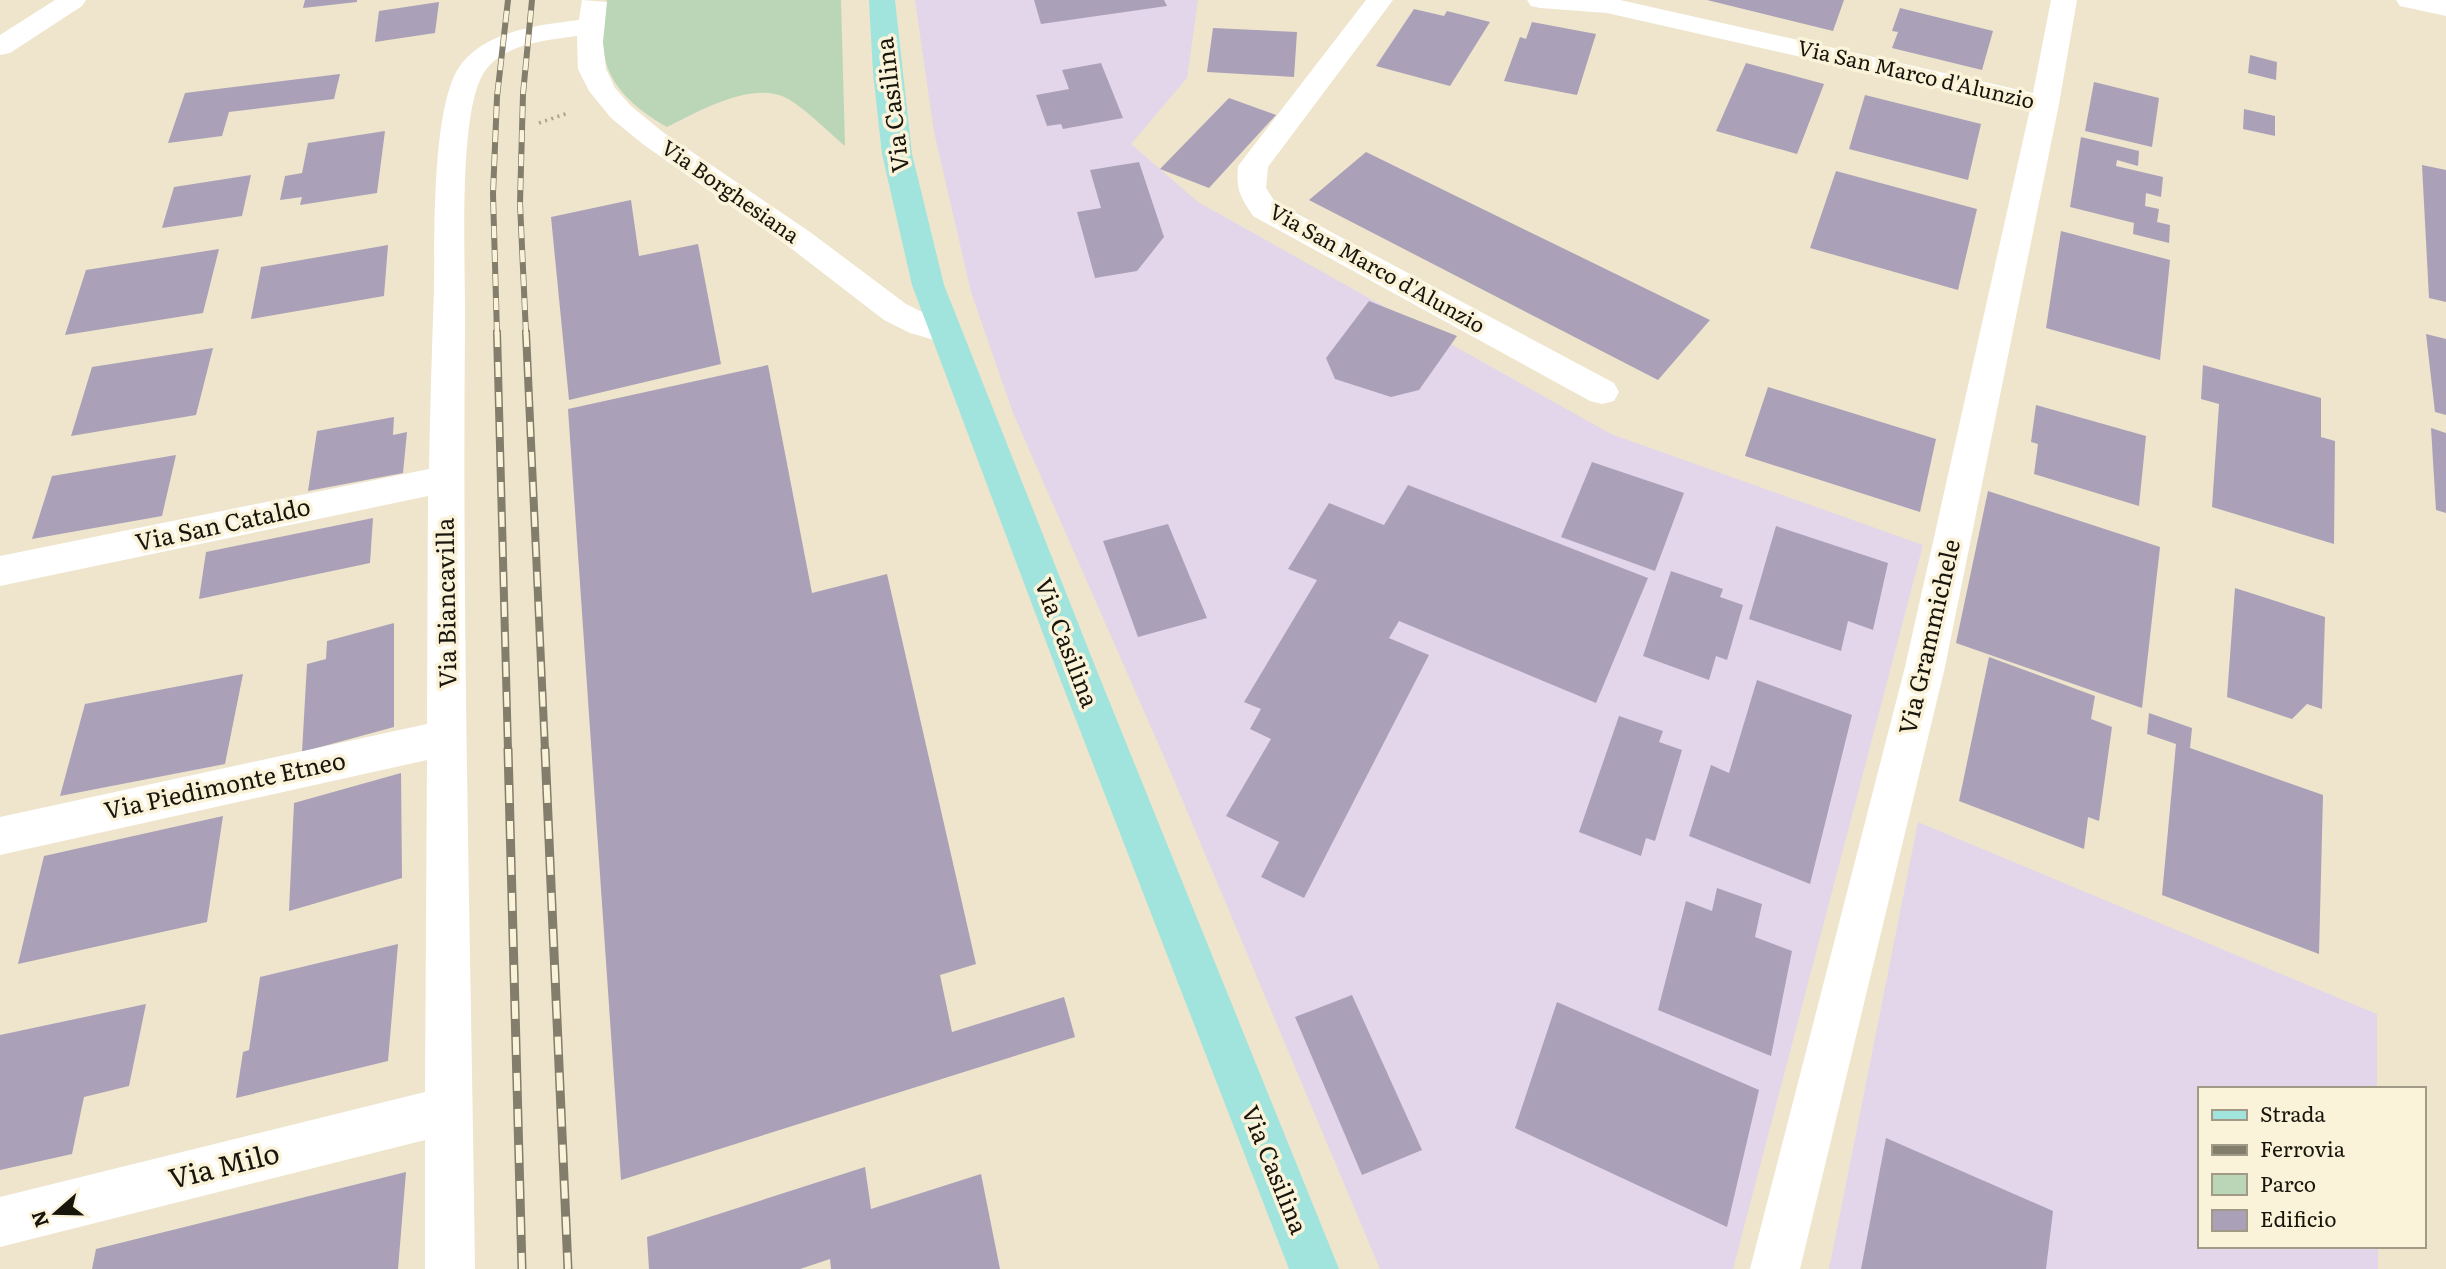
<svg xmlns="http://www.w3.org/2000/svg" width="2446" height="1269" font-family="Literata,serif">
<rect width="100%" height="100%" fill="#eee5cc"/>
<!-- industrial -->
<g fill="#e3d6ea">
<polygon points="915,0 1198,0 1187,78 1131,144 1198,202 1611,434 1923,545 1733,1269 1380,1269 1168,766 1013,413 971,292 934,132"/>
<polygon points="1918,822 2377,1014 2377,1089 2199,1089 2199,1246 2378,1246 2378,1269 1829,1269"/>
</g>
<!-- green -->
<path fill="#bbd6b7" d="M607 0H841L845 146C827 131 810 113 790 100 756 78 699 111 667 127 613 96 592 63 607 0Z"/>
<!-- building -->
<g fill="#aaa1b8">
<polygon points="305,0 357,0 357,2 303,8"/>
<polygon points="1034,0 1164,0 1167,6 1041,24"/>
<polygon points="1707,0 1844,0 1833,31"/>
<polygon points="439,2 435,33 375,42 379,11"/>
<polygon points="1900,8 1993,31 1982,70 1892,48 1898,32 1892,31"/>
<polygon points="1414,9 1444,16 1447,11 1490,22 1450,86 1376,66"/>
<polygon points="1532,22 1596,34 1577,95 1504,81 1520,37 1526,39"/>
<polygon points="1213,28 1297,32 1294,77 1207,72"/>
<polygon points="2250,55 2277,62 2276,80 2248,73"/>
<polygon points="1101,63 1123,118 1063,129 1061,124 1047,126 1036,95 1069,89 1062,70"/>
<polygon points="1746,63 1824,84 1797,154 1716,131"/>
<polygon points="340,74 334,99 229,112 222,136 168,143 185,93"/>
<polygon points="2094,82 2159,98 2152,147 2085,131"/>
<polygon points="1865,95 1981,124 1968,180 1849,149"/>
<polygon points="1229,98 1276,115 1209,188 1160,169"/>
<polygon points="2244,109 2275,116 2275,136 2243,129"/>
<polygon points="385,131 377,193 300,205 302,197 280,200 285,176 302,173 308,143"/>
<polygon points="2081,137 2139,151 2138,166 2117,160 2116,166 2163,177 2161,197 2146,193 2145,206 2159,209 2157,222 2170,225 2169,243 2133,234 2134,223 2070,207"/>
<polygon points="1366,152 1710,320 1658,380 1309,200"/>
<polygon points="1139,162 1164,237 1137,271 1095,278 1077,212 1101,208 1090,170"/>
<polygon points="2422,165 2446,170 2446,302 2429,298"/>
<polygon points="1836,171 1977,209 1958,290 1810,248"/>
<polygon points="251,175 242,216 162,228 174,187"/>
<polygon points="631,200 639,256 698,244 721,364 569,400 551,217"/>
<polygon points="2061,231 2170,260 2160,360 2046,328"/>
<polygon points="388,245 384,296 251,319 261,267"/>
<polygon points="219,249 203,313 65,335 86,270"/>
<polygon points="1369,301 1457,336 1419,390 1391,397 1335,379 1326,358"/>
<polygon points="2426,334 2446,339 2446,415 2435,412"/>
<polygon points="213,348 196,415 71,436 92,367"/>
<polygon points="768,365 812,593 887,574 976,964 940,975 952,1032 1064,997 1075,1037 621,1180 568,409"/>
<polygon points="2203,365 2321,398 2321,437 2335,441 2334,544 2212,507 2219,404 2201,399"/>
<polygon points="1768,387 1936,439 1920,512 1745,456"/>
<polygon points="2036,405 2146,436 2139,506 2034,474 2038,444 2031,442"/>
<polygon points="394,417 393,435 407,432 403,473 308,491 317,431"/>
<polygon points="2431,428 2446,433 2446,513 2436,510"/>
<polygon points="176,455 162,516 32,539 52,476"/>
<polygon points="1592,462 1684,493 1655,571 1561,537"/>
<polygon points="1408,485 1648,578 1596,703 1399,621 1389,638 1429,655 1304,898 1261,877 1279,842 1226,816 1271,739 1250,729 1261,709 1244,702 1317,580 1288,569 1329,503 1384,525"/>
<polygon points="1988,491 2160,547 2142,708 1956,643"/>
<polygon points="373,518 370,563 199,599 206,552"/>
<polygon points="1168,524 1207,618 1138,637 1103,541"/>
<polygon points="1776,526 1888,563 1873,630 1848,621 1841,651 1749,619"/>
<polygon points="1671,571 1723,589 1720,597 1743,605 1727,660 1716,656 1709,680 1643,656"/>
<polygon points="2235,588 2325,617 2322,709 2307,704 2292,719 2227,697"/>
<polygon points="394,623 394,727 302,752 307,664 326,659 327,641"/>
<polygon points="1989,657 2095,696 2091,719 2112,727 2099,821 2088,817 2084,849 1959,801"/>
<polygon points="243,674 225,764 60,796 85,704"/>
<polygon points="1757,680 1852,715 1810,884 1689,836 1711,765 1729,773"/>
<polygon points="2149,713 2192,728 2190,748 2323,795 2319,954 2162,895 2176,744 2147,734"/>
<polygon points="1619,716 1663,731 1659,742 1682,750 1655,841 1646,838 1641,856 1579,832"/>
<polygon points="401,773 402,878 289,911 294,803"/>
<polygon points="223,816 207,922 18,964 44,856"/>
<polygon points="1717,888 1762,904 1755,937 1792,951 1771,1056 1658,1010 1686,901 1712,911"/>
<polygon points="398,944 388,1061 236,1098 243,1052 249,1050 260,977"/>
<polygon points="1352,995 1422,1150 1362,1175 1295,1017"/>
<polygon points="1557,1002 1759,1090 1727,1227 1515,1128"/>
<polygon points="146,1004 129,1086 84,1097 72,1154 0,1170 0,1035"/>
<polygon points="1886,1138 2053,1211 2046,1269 1861,1269"/>
<polygon points="865,1167 871,1209 981,1174 1000,1269 831,1269 830,1259 800,1269 649,1269 647,1237"/>
<polygon points="406,1172 398,1269 92,1269 96,1249"/>
</g>
<g fill="none" stroke-linecap="round" stroke-linejoin="round">
<!-- path -->
<polyline stroke="#a9a28e" stroke-width="3.5" stroke-dasharray="2 4.5" stroke-linecap="butt" points="539,123 568,113"/>
<!-- minor -->
<g fill="#fff" fill-rule="evenodd">
<polygon points="55,0 86,0 82,6 10,53 0,55 0,35"/>
<path d="M582 0 607 2 603 42 606 69 615 88 631 106 664 133 810 232 906 304 932 317 957 324 961 332 957 340 945 343 910 333 884 320 788 246 644 145 611 118 589 91 578 69 577 36C546 40 501 44 483 74 457 118 466 271 465 327 462 642 471 954 475 1269H425V1140L0 1247V1197L425 1092 427 760 0 855V817L427 724 428 496 0 586V556L429 469C430 409 432 348 434 288 435 237 431 101 462 63 489 30 539 25 579 20Z"/>
<path d="M1366 0H1393L1268 167 1266 188 1275 202 1614 383 1619 392 1614 401 1602 404 1590 401 1253 216C1240 196 1236 191 1238 166Z"/>
<polygon points="1527,0 1620,0 2033,93 2051,0 2077,0 2059,104 1945,667 1800,1269 1750,1269 1905,667 2030,109 1607,13 1540,8 1531,6"/>
<polygon points="2396,0 2446,0 2446,16 2400,6"/>
</g>
<!-- major -->
<polygon fill="#a0e4dd" fill-rule="evenodd" points="869,0 895,0 912,154 944,285 1097,671 1339,1269 1289,1269 1057,671 912,285 882,154 873,73"/>
<!-- rail-far2 casing -->
<g stroke="#837d6c" stroke-width="6">
<g id="rail-far2">
<polyline points="497,334 493,194 497,97 508,0"/>
<polyline points="526,334 520,203 523,94 532,0"/>
</g>
</g>
<!-- rail-far1 casing -->
<g stroke="#837d6c" stroke-width="8">
<g id="rail-far1">
<polyline points="497,332 508,750"/>
<polyline points="526,332 545,750"/>
</g>
</g>
<!-- rail casing -->
<g stroke="#837d6c" stroke-width="9">
<g id="rail">
<polyline points="508,749 522,1269"/>
<polyline points="545,749 568,1269"/>
</g>
</g>
<!-- rail-far2 -->
<use href="#rail-far2" stroke="#fbf3d9" stroke-width="4.5" stroke-dasharray="12" stroke-linecap="butt"/>
<!-- rail-far1 -->
<use href="#rail-far1" stroke="#fbf3d9" stroke-width="5" stroke-dasharray="15" stroke-linecap="butt"/>
<!-- rail -->
<use href="#rail" stroke="#fbf3d9" stroke-width="6" stroke-dasharray="18" stroke-linecap="butt"/>
</g>
<g text-anchor="middle" stroke-width="7" stroke-linejoin="round" paint-order="stroke">
<!-- far-street labels -->
<g font-size="21" fill="#18150d" stroke="#fbf3d9">
<text transform="translate(1916 75) rotate(13)" y="7">Via San Marco d'Alunzio</text>
<text transform="translate(730 192) rotate(35)" y="7">Via Borghesiana</text>
<text transform="translate(1377 269) rotate(29)" y="7">Via San Marco d'Alunzio</text>
</g>
<!-- street labels -->
<g font-size="24" fill="#18150d" stroke="#fbf3d9">
<text transform="translate(893 105) rotate(-97)" y="8">Via Casilina</text>
<text transform="translate(223 525) rotate(-12)" y="8">Via San Cataldo</text>
<text transform="translate(447 603) rotate(-91)" y="8">Via Biancavilla</text>
<text transform="translate(1930 637) rotate(-77)" y="8">Via Grammichele</text>
<text transform="translate(1066 643) rotate(69)" y="8">Via Casilina</text>
<text transform="translate(225 786) rotate(-12)" y="8">Via Piedimonte Etneo</text>
<text transform="translate(1274 1170) rotate(68)" y="8">Via Casilina</text>
</g>
<!-- near-street labels -->
<g font-size="28" fill="#18150d" stroke="#fbf3d9">
<text transform="translate(224 1166) rotate(-14)" y="10">Via Milo</text>
</g>
</g>
<!-- legend -->
<rect x="2198" y="1087" width="228" height="161" fill="#fbf3d9" stroke="#a09a87" stroke-width="2"/>
<rect x="2212" y="1110" width="35" height="10" fill="#a0e4dd" stroke="#a09a87" stroke-width="2"/>
<text x="2260" y="1122" font-size="21" fill="#18150d">Strada</text>
<rect x="2212" y="1145" width="35" height="10" fill="#837d6c" stroke="#a09a87" stroke-width="2"/>
<text x="2260" y="1157" font-size="21" fill="#18150d">Ferrovia</text>
<rect x="2212" y="1174" width="35" height="21" fill="#bbd6b7" stroke="#a09a87" stroke-width="2"/>
<text x="2260" y="1192" font-size="21" fill="#18150d">Parco</text>
<rect x="2212" y="1210" width="35" height="21" fill="#aaa1b8" stroke="#a09a87" stroke-width="2"/>
<text x="2260" y="1227" font-size="21" fill="#18150d">Edificio</text>
<!-- north arrow -->
<g transform="translate(56 1213) rotate(250)" stroke="#fbf3d9" stroke-width="5" paint-order="stroke">
<path d="M0-5L12 26L0 18L-12 26Z" fill="#18150d"/>
<text y="-10" font-size="19" font-weight="bold" text-anchor="middle" fill="#18150d">N</text>
</g>
</svg>
